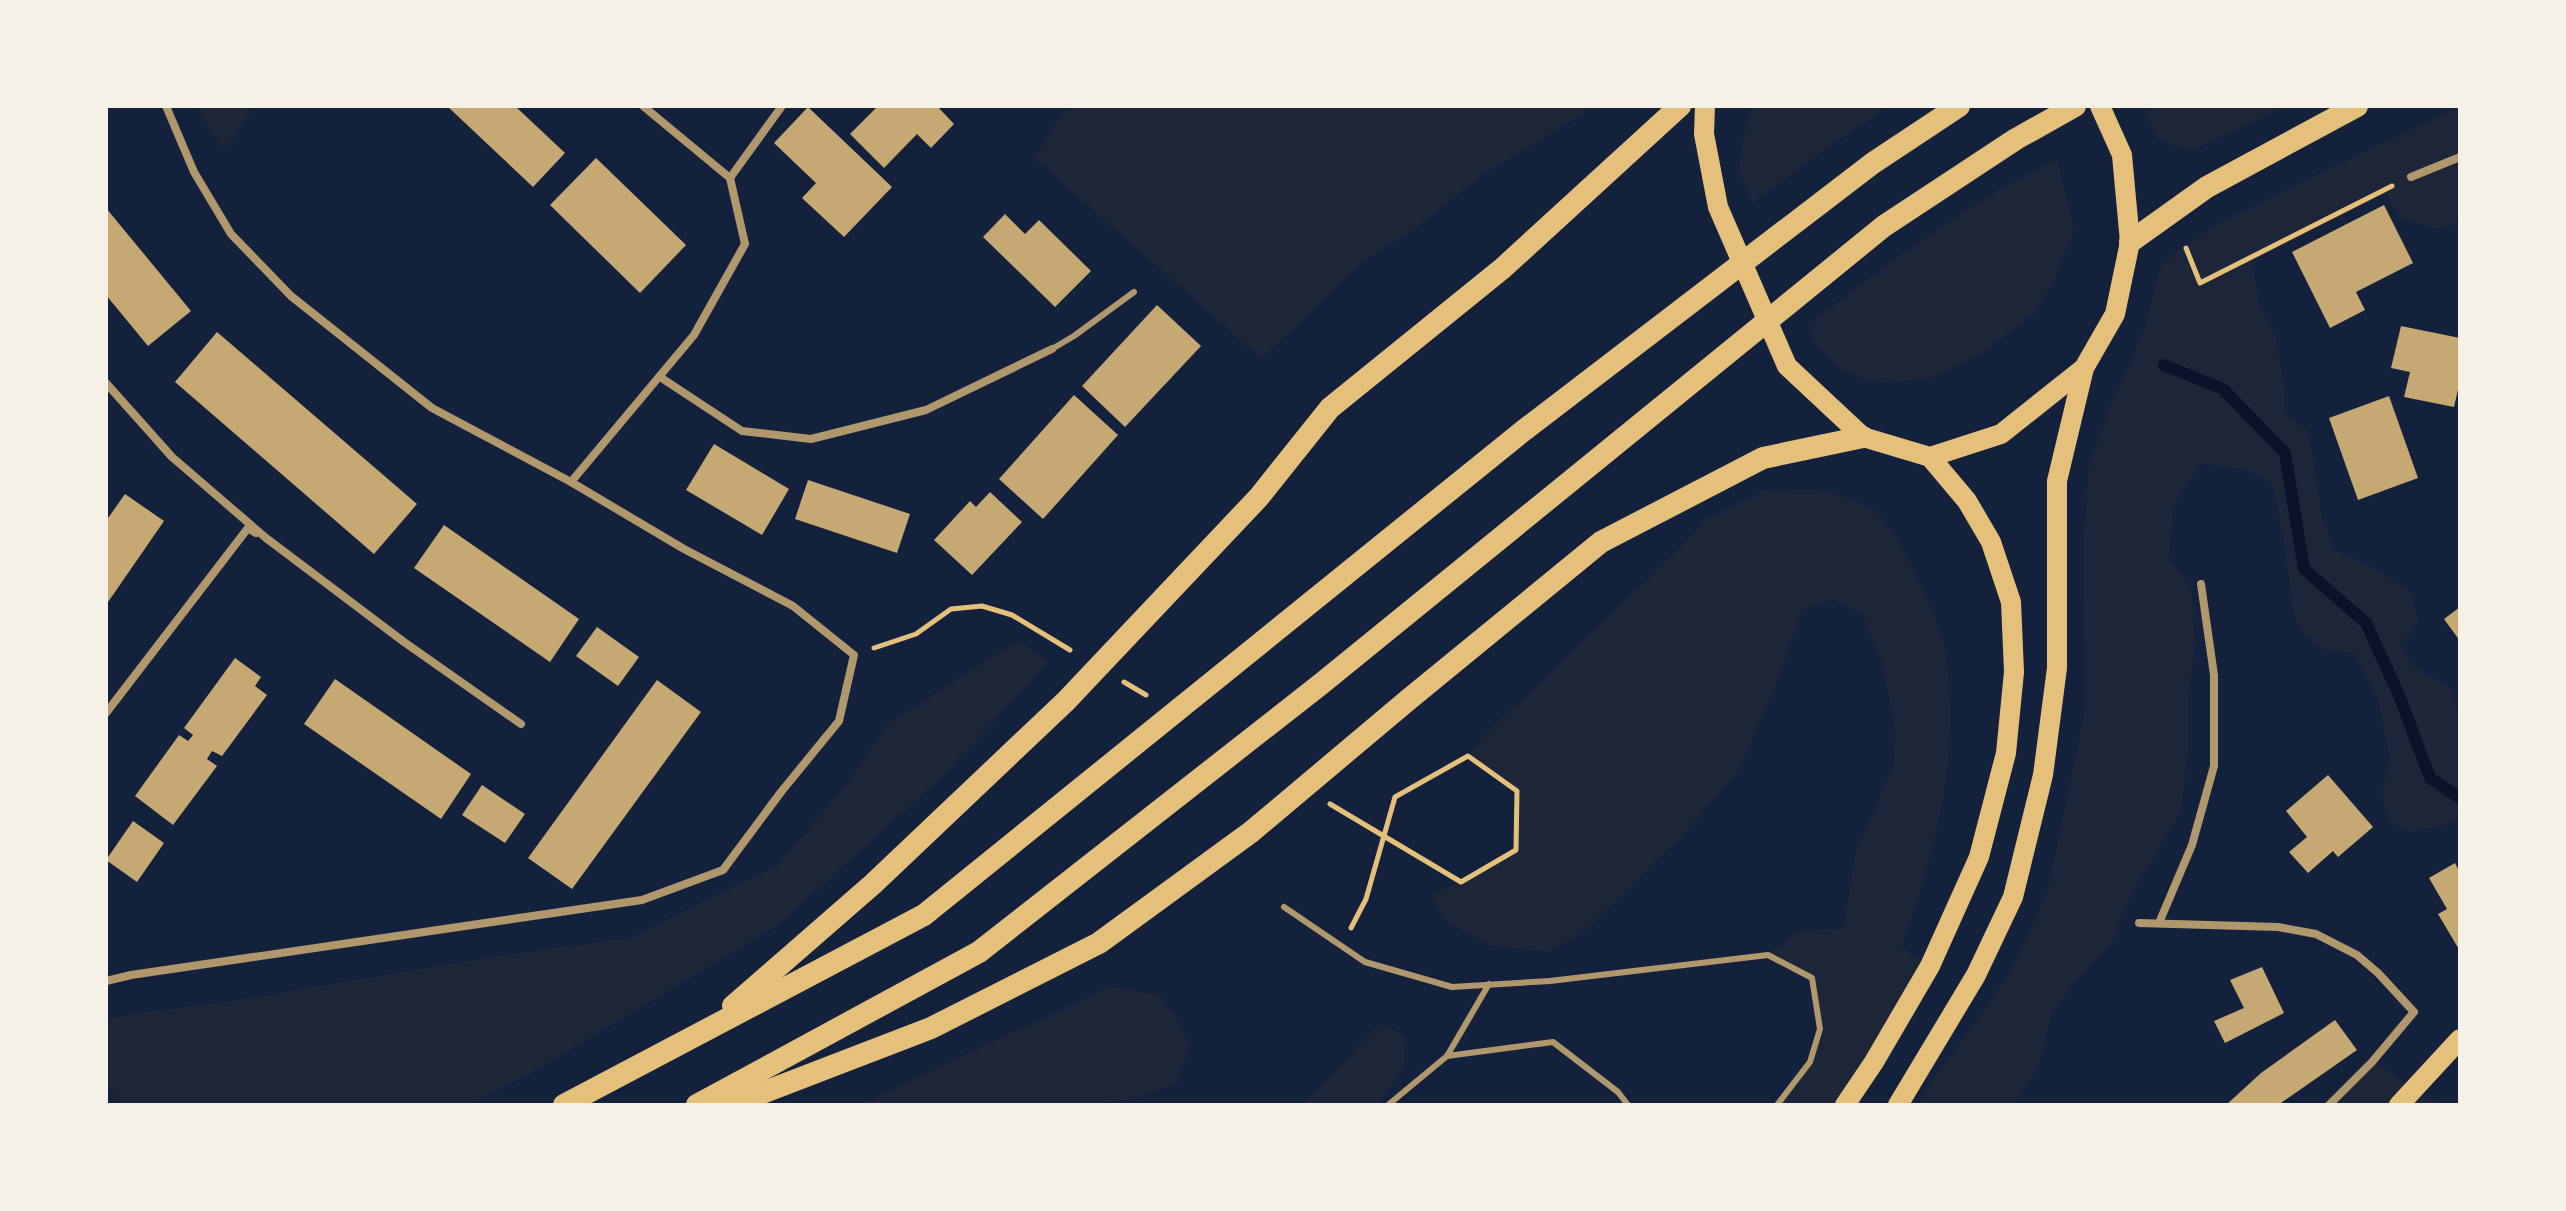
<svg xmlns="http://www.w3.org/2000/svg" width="2566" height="1211" font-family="Barlow,sans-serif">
<rect width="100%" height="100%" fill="#14213d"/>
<!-- green -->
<g fill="#1d2539">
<polygon points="195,106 256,106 224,150"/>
<polygon points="1068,106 1596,106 1481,176 1408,234 1363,261 1262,359 1034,158"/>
<polygon points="1752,106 1889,106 1831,145 1753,203 1739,170 1743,140"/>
<polygon points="2148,106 2288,106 2190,151 2157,139 2145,107"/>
<polygon points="2460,106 2460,222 2437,229 2400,218 2386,193 2252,261 2259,304 2275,336 2283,378 2285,416 2308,430 2322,518 2335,550 2378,570 2412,594 2419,623 2400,645 2410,664 2451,688 2460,717 2460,816 2449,824 2409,832 2389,822 2382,793 2390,758 2378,699 2354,653 2323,649 2305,636 2294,615 2283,534 2272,483 2243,469 2201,463 2173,504 2169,559 2191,587 2195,645 2188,698 2188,750 2181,811 2125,905 2112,942 2073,984 2052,1013 2038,1066 2014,1105 1918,1105 1930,1083 1967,1035 2009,975 2047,894 2085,711 2084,539 2089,467 2109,410 2144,331 2160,267 2179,250 2222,221"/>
<path d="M2057 159 2074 230 2055 279 2034 313 1982 353 1931 378 1878 383 1840 370 1817 346 1807 325C1887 266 1967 202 2057 159Z"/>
<path d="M1817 489C1832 494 1863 501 1874 511 1896 530 1908 557 1920 583 1929 604 1941 630 1945 652 1962 750 1935 855 1901 947L1930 966 1845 1105H1778L1810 1062 1820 1029 1812 978 1768 955 1799 931 1844 928 1855 854 1894 765 1895 729 1882 661 1862 613 1833 599 1802 610 1778 679 1739 770 1680 838 1580 935 1547 952 1489 945 1444 919 1431 896 1516 850 1517 791 1468 756 1486 734 1655 572 1708 518 1763 491Z"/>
<polygon points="1019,640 1048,662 943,776 778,925 536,1070 470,1105 122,1105 106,1083 106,1018 253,998 491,957 630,938 777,866 847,784 889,723"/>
<polygon points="1109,987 1158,994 1175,1015 1189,1047 1177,1083 1138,1098 1095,1105 859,1105"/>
<polygon points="1382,1023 1405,1037 1404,1066 1378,1105 1301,1105"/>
<polygon points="2372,1062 2440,1105 2329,1105"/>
</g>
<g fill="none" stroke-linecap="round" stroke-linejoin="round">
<!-- stream -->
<polyline stroke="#0b132b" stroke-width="12" points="2164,365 2223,389 2285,453 2304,569 2366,623 2399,695 2430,778 2460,798"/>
</g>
<!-- building -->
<g fill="#c6a872">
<polygon points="447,106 515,106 565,153 533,187"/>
<polygon points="878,106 937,106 954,124 931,148 917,134 884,168 850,134"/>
<polygon points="808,107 892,187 844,237 802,198 816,183 774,143"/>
<polygon points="596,158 686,245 640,293 550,205"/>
<polygon points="2384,205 2413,263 2356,292 2365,310 2330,328 2292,252"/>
<polygon points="106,208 191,311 148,346 106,295"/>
<polygon points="1005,214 1025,234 1039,220 1091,271 1055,307 983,237"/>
<polygon points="1157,305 1201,346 1125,427 1082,386"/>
<polygon points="2401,326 2460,338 2460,381 2454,407 2404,397 2410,372 2391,368"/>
<polygon points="217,332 417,504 374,554 175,382"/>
<polygon points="1074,395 1118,435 1043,519 999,479"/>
<polygon points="2389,396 2418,478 2358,500 2329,418"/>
<polygon points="714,444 789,489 762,535 686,490"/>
<polygon points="808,480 910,514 897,553 795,519"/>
<polygon points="990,492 1022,522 972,575 934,540 970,501 976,507"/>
<polygon points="125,494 164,521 106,605 106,521"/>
<polygon points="444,525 579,619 550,662 414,568"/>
<polygon points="2460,607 2460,641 2444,619"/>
<polygon points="597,627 639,657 618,686 576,656"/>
<polygon points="235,658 261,677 255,686 267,695 222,756 212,751 207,759 217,766 173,825 135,796 179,735 188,741 193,735 184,728"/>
<polygon points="335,679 471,774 441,819 304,724"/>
<polygon points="657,680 701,712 572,889 528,858"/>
<polygon points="2328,775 2373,827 2338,857 2333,851 2308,873 2289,852 2307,837 2286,811"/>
<polygon points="482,785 525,814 505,843 462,815"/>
<polygon points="133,821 164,843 137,882 106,860"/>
<polygon points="2455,863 2460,873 2460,951 2438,914 2447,909 2429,878"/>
<polygon points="2262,967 2284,1013 2225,1043 2214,1021 2244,1008 2230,980"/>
<polygon points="2335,1020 2357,1050 2278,1105 2226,1105 2261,1073"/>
</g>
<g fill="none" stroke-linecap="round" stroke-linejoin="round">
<!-- path -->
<g stroke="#e5c07b" stroke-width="5">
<polyline points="2186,248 2200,283 2392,186"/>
<polyline points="874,648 916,634 951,609 982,606 1012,615 1070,650"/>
<polyline points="1124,682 1146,695"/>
<polyline points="1330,804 1461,882 1516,850 1517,791 1468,756 1395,797 1366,899 1351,928"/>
</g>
<!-- service -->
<g stroke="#b1986c" stroke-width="6">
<polyline points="1052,349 1074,336 1134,292"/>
<polyline points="1284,907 1365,962 1452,987 1550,981 1768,955 1812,978 1820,1029 1810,1062 1777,1105"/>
<polyline points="1447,1056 1553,1042 1618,1092 1628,1105"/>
<polyline points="1388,1105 1447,1056 1489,984"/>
</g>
<!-- minor -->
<g stroke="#b1986c" stroke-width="8">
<polyline points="2411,177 2460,157"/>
<polyline points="730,178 782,106"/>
<polyline points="660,377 742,431 811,439 926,410 1052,349"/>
<polyline points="106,383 172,457 266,538 404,642 521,724"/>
<polyline points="571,482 694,335 745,244 730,178 643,106"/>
<polyline points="106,713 248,528 256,533"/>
<polyline points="2139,923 2278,927 2316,934 2357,955 2378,973 2414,1012 2372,1062 2329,1105"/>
<polyline points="2159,923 2192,845 2214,766 2214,675 2201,584"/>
<polyline points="106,981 131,975 642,900 723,870 781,792 839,721 854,655 793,606 684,549 571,482 432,408 291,296 231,234 194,172 166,106"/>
</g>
<!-- primary -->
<g stroke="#e5c07b" stroke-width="20">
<polyline points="1705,106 1704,134 1718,207 1787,366 1863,437 1930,457 2001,434 2084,368 2115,314 2130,242 2122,155 2100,106"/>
<polyline points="1845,1105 1874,1062 1930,966 1979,857 2006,753 2014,672 2011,602 1991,542 1967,501 1930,457"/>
<polyline points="1898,1105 1976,975 2013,897 2043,775 2057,668 2057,481 2084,368"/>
<polyline points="2399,1105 2460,1039"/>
</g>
<!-- trunk -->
<g stroke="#e5c07b" stroke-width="22">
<polyline points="2130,242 2207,187 2357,106"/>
<polyline points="733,1006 873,884 1066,701 1259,497 1330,408 1503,268 1680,106"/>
<polyline points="564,1105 924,915 1523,431 1873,163 1959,106"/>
<polyline points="697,1105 979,952 1321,684 1884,226 2016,139 2075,106"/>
<polyline points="731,1105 931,1028 1099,943 1251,832 1408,700 1601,542 1763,458 1863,437"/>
</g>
</g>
<!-- border -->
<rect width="2566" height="1211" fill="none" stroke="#f6f1e7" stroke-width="216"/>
</svg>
